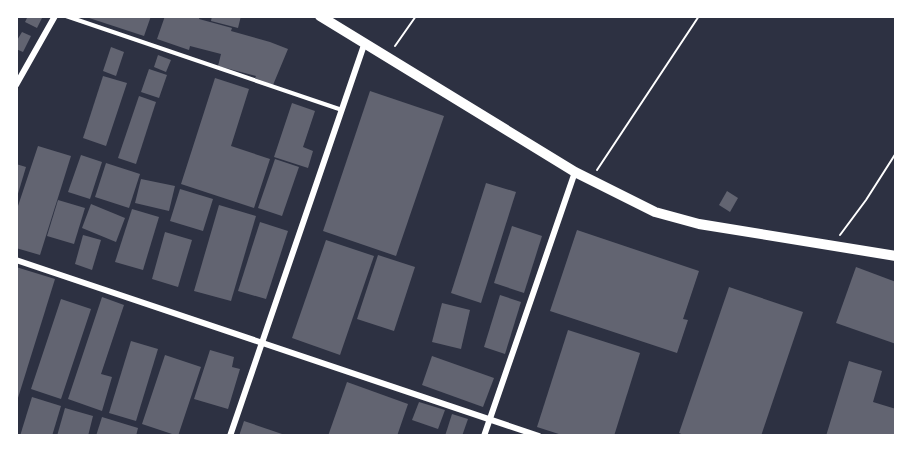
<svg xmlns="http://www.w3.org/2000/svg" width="912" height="452" font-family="'Fira Sans',sans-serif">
<rect width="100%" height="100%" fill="#2d3142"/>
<!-- building -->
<g fill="#626471">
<polygon points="28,16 43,16 37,28 25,22"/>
<polygon points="83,16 151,16 144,36"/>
<polygon points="165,16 200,16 199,19 232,28 231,31 270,42 288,49 273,85 255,78 256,76 218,66 221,54 190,46 189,50 157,39"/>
<polygon points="212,16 241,16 238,28 211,21"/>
<polygon points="22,32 31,36 23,52 16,49 16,42"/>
<polygon points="111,47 124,52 116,76 103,71"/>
<polygon points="158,55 171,60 166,72 154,67"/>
<polygon points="149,69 167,75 159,98 141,92"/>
<polygon points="103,76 127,83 106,146 83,138"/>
<polygon points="215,78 249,89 231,146 270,159 254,208 181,184"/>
<polygon points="370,91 444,116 396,256 323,231"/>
<polygon points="139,96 156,102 136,164 118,158"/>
<polygon points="292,103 315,111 303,147 313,151 308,168 274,157"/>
<polygon points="38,146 71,156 40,255 16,248 16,212"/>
<polygon points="81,155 102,162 90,199 68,192"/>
<polygon points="275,159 299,167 282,216 258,208"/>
<polygon points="106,163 140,174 129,208 95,197"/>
<polygon points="16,164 26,167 17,197 16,197"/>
<polygon points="141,179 175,186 169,211 135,203"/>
<polygon points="486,183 516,192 481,303 451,293"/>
<polygon points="180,189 213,199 203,231 170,221"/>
<polygon points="727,191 738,198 730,212 719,205"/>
<polygon points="58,200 85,208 74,244 47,236"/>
<polygon points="91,204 125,218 116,242 82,228"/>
<polygon points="219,205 256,216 231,301 194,291"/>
<polygon points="132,209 159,217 143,270 115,262"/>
<polygon points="260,222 288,231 266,299 238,291"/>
<polygon points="512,226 542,236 524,293 494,283"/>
<polygon points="577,230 699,271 683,319 688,320 677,353 550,311"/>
<polygon points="165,232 192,240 178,287 152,279"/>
<polygon points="83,235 101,240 92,270 75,264"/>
<polygon points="326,240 374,256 340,355 292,338"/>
<polygon points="378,255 415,267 394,331 357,319"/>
<polygon points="16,267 55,279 17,401 16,400"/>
<polygon points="856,267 896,282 896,344 836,323"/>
<polygon points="729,287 803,312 761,436 686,436 679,433"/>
<polygon points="500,295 521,302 505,354 484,347"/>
<polygon points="102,297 124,305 101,374 112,377 102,411 68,399"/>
<polygon points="61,299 91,309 61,399 31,389"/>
<polygon points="442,303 470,310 461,349 432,342"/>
<polygon points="568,330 640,353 614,436 565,436 537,427"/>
<polygon points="131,341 158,349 136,421 109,413"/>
<polygon points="210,350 234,357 232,367 240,369 228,409 194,399"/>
<polygon points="165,355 201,367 178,436 142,424"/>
<polygon points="432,356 494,378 483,407 422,385"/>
<polygon points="849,361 882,371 873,402 896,409 896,436 826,436"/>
<polygon points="347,382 408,404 397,436 328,436"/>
<polygon points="32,397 61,406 52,436 20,436"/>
<polygon points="419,402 445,410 438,429 412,420"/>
<polygon points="65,408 93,416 88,436 57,436"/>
<polygon points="452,414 468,419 462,436 445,436"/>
<polygon points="102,417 138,428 136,436 96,436"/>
<polygon points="244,421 285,435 285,436 239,436"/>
</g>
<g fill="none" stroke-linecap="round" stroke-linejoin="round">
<!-- path -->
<g stroke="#fff" stroke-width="2">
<polyline points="395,46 416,16"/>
<polyline points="597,170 699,16"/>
<polyline points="840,235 866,200 896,153"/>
</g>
<!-- service -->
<polyline stroke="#fff" stroke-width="4" points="66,16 342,110"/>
<!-- minor -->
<g stroke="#fff" stroke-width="6">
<polyline points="16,85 55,16"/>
<polyline points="16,260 539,436"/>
<polyline points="230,436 364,45"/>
<polyline points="484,436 575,172"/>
</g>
<!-- tertiary -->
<polyline stroke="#fff" stroke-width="10" points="320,16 575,172 655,212 699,224 896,256"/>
</g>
<!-- border -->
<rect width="912" height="452" fill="none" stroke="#ffffff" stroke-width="36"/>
</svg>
